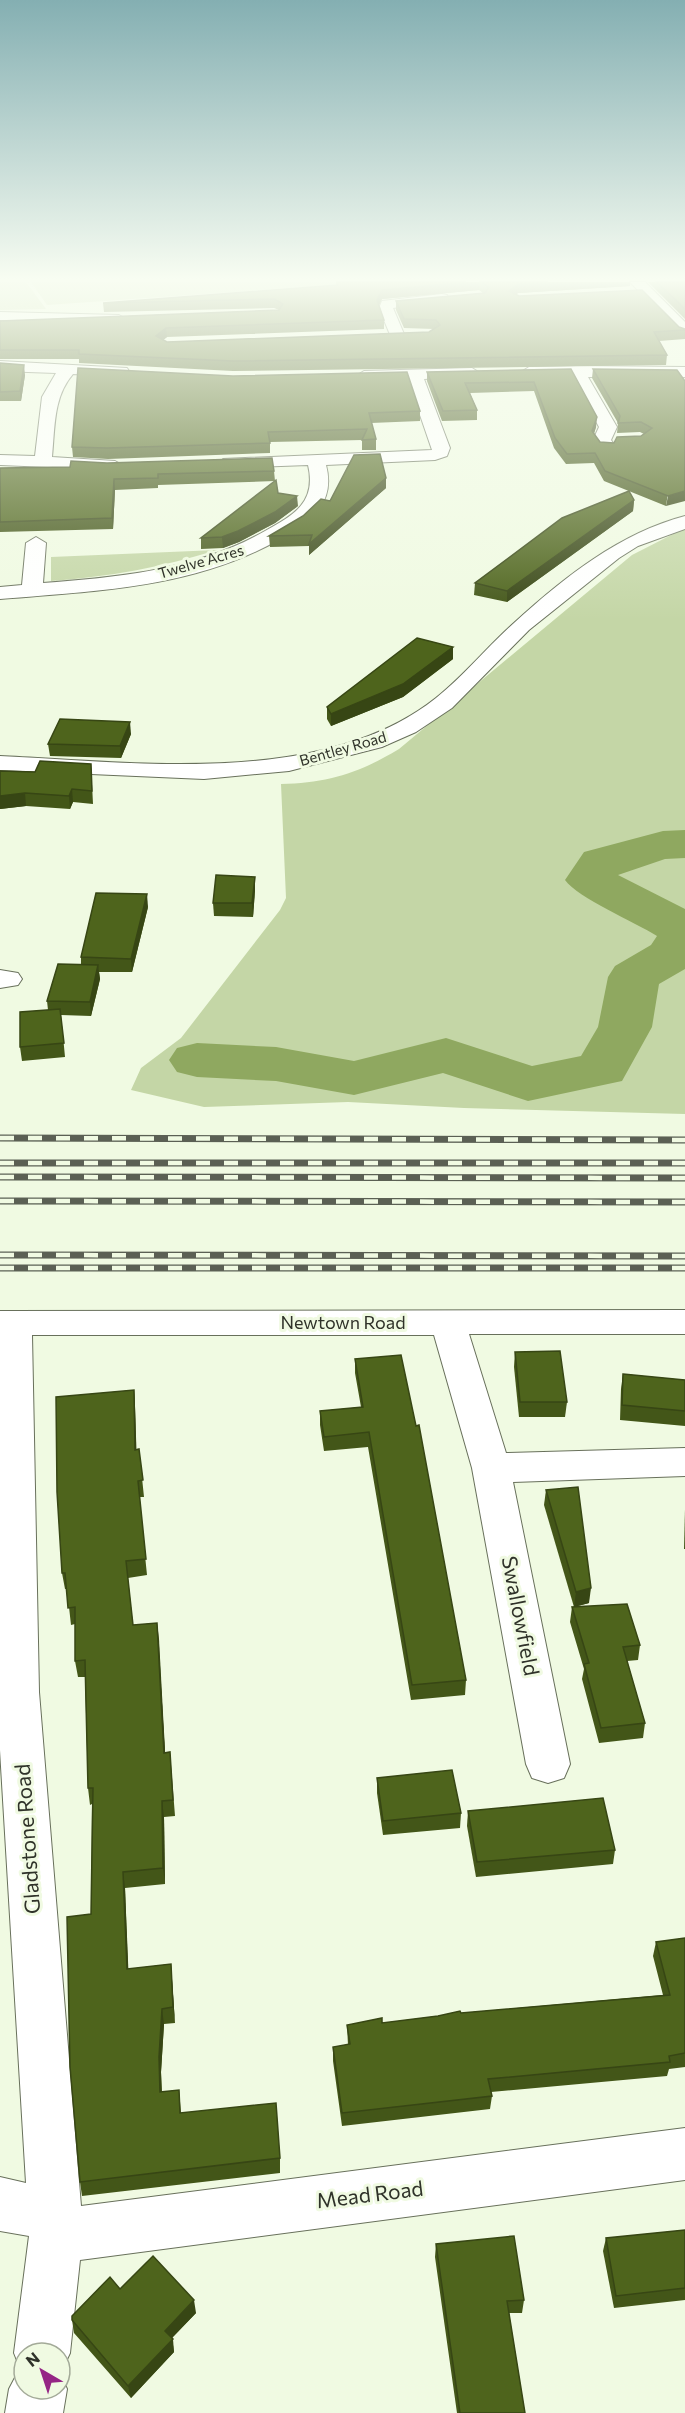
<svg xmlns="http://www.w3.org/2000/svg" width="685" height="2413" font-family="Commissioner,sans-serif">
<rect width="100%" height="100%" fill="#f0fae2"/>
<!-- green -->
<g fill="#c4d6a6">
<polygon points="0,282 26,282 46,309 0,310"/>
<polygon points="31,282 378,282 47,305"/>
<path d="M685 528V1114L464 1108 348 1102 204 1107 131 1090 141 1068 181 1038 280 910 286 898 281 784C328 783 359 773 399 749L632 555Z"/>
<path d="M217 550C163 567 108 577 51 581V557Z"/>
</g>
<g fill="none" stroke-linecap="round" stroke-linejoin="round">
<!-- river -->
<path fill="#8fa860" fill-rule="evenodd" d="M685 830V858L665 859 618 875 685 909V969L659 984 652 1027 622 1081 528 1101 443 1073 354 1095 276 1081 197 1077 177 1072 169 1060 177 1048 197 1043 276 1047 354 1061 446 1038 532 1066 581 1056 598 1027 608 977 615 966 651 945 657 936C635 922 578 898 565 880L584 852 663 831Z"/>
<!-- minor casing -->
<g stroke="#68705b" stroke-width="2">
<g id="minor">
<polygon points="630,282 645,282 685,322 685,336 680,334"/>
<polygon points="442,294 447,295 449,298 447,301 393,308 404,334 396,339 391,337 379,308 382,301"/>
<polygon points="0,312 119,315 126,319 119,323 0,320"/>
<path d="M0 361 127 368 129 371 127 374 121 376 73 374C53 397 55 428 52 457L115 461 124 466 121 470 0 465V455L35 456 42 397 56 373 0 371Z"/>
<polygon points="577,366 685,367 685,377 588,377 617,427 611,440 616,447 607,452 601,451 593,440 599,427 572,377 529,377 521,372 529,367"/>
<path d="M472 368 480 373 478 376 424 379 450 448 447 456 435 460 326 465C336 503 311 522 280 539 195 588 96 591 0 599V587L22 585 26 543 36 537 46 543 43 583C120 577 197 570 265 531 294 515 317 502 308 465L229 468 223 467 220 463 223 459 432 450 408 380 364 381 356 376 364 371Z"/>
<path d="M685 516V529L638 546 619 558 529 630 452 708 416 732 382 747 289 771 204 779 0 770V756C134 762 323 788 436 698 464 676 487 647 514 623 563 578 620 533 685 516Z"/>
<polygon points="0,970 18,973 22,979 18,985 0,988"/>
<path d="M685 1310V1334H469L506 1453 685 1448V1476L513 1482 570 1764 564 1778 548 1783 532 1778 526 1764 472 1468 434 1335H32L39 1692 81 2206 685 2128V2180L80 2260 70 2353 60 2374 67 2389 63 2413H5L9 2389 20 2368 14 2353 29 2236 0 2231V2177L26 2183 0 1750V1311ZM24 2353H60V2389H24Z"/>
</g>
</g>
<!-- minor -->
<use href="#minor" fill="#fff" fill-rule="evenodd"/>
<!-- rail casing -->
<g stroke="#5b6054" stroke-width="7">
<g id="rail">
<polyline points="0,1138 685,1140"/>
<polyline points="0,1163 685,1163"/>
<polyline points="0,1177 685,1178"/>
<polyline points="0,1201 685,1202"/>
<polyline points="0,1255 685,1256"/>
<polyline points="0,1268 685,1268"/>
</g>
</g>
<!-- rail -->
<use href="#rail" stroke="#f0fae2" stroke-width="4.5" stroke-dasharray="14" stroke-linecap="butt"/>
</g>
<!-- wall -->
<g fill="#435618" fill-rule="evenodd">
<path d="M336 282H630V286L518 293 515 295 519 296 679 327 685 329V339L659 341 667 355 666 365 233 371 79 363V359H0V321L279 310 274 308 104 312 103 303 336 285ZM479 290 483 293 396 301V310L404 328 434 329 429 332 167 342 163 340 167 337 384 329V320L379 305 382 299Z"/>
<polygon points="648,282 685,282 685,319"/>
<polygon points="0,363 25,375 21,401 0,401"/>
<polygon points="78,368 420,411 420,421 371,423 376,439 376,450 362,450 362,440 270,442 270,453 108,459 73,457 72,447"/>
<polygon points="571,369 596,427 594,434 600,442 614,443 641,436 644,434 640,432 617,433 618,423 592,378 593,369 685,381 666,506 604,481 594,463 566,464 554,448 534,391 470,393 477,410 477,420 442,421 427,381 427,372"/>
<polygon points="0,468 274,471 275,481 158,485 158,488 115,490 113,529 0,532"/>
<polygon points="386,478 386,488 309,555 309,546 270,547 269,536 330,501"/>
<polygon points="634,500 633,511 507,602 474,595 475,583"/>
<polygon points="298,506 275,523 239,542 223,548 201,549 201,538"/>
<polygon points="453,647 453,659 403,697 331,726 327,719 327,707"/>
<polygon points="131,734 121,758 50,756 48,744"/>
<polygon points="91,764 93,804 73,802 70,809 26,806 0,809 0,771 35,772"/>
<polygon points="255,877 255,890 253,917 214,916 213,903"/>
<polygon points="148,907 132,972 99,972 100,979 91,1016 61,1015 65,1057 22,1061 20,1047 48,1010 47,1001 81,965 81,957"/>
<polygon points="515,1352 567,1402 565,1417 519,1417 514,1367"/>
<polygon points="355,1359 466,1680 465,1695 411,1700 368,1447 324,1451 320,1425 320,1411 361,1407 355,1373"/>
<polygon points="623,1374 685,1380 685,1426 620,1420 621,1389"/>
<polygon points="134,1390 135,1407 136,1450 139,1449 144,1497 139,1497 147,1575 128,1578 133,1625 157,1623 165,1752 170,1752 175,1816 164,1817 165,1884 125,1888 128,1969 171,1964 175,2023 164,2024 161,2072 162,2092 179,2090 181,2113 280,2158 280,2173 82,2196 80,2182 91,1914 92,1804 90,1805 88,1788 85,1677 78,1677 75,1661 75,1624 71,1625 67,1589 65,1589 62,1573"/>
<polygon points="546,1490 589,1603 574,1607 544,1505"/>
<polygon points="685,1509 685,1549 684,1549"/>
<polygon points="572,1607 640,1645 638,1660 627,1661 645,1723 643,1738 599,1743 582,1679 584,1669 570,1622"/>
<polygon points="377,1778 461,1813 460,1828 383,1835 377,1793"/>
<polygon points="468,1811 615,1850 613,1864 476,1877 467,1826"/>
<polygon points="685,1938 685,2067 669,2069 667,2076 491,2092 492,2096 490,2109 342,2126 333,2061 333,2047 348,2045 347,2025 382,2023 461,2013 663,1995 653,1956 656,1942"/>
<polygon points="685,2230 685,2300 614,2308 603,2251 606,2238"/>
<polygon points="436,2244 524,2300 522,2313 509,2313 525,2413 457,2413 435,2257"/>
<polygon points="120,2289 196,2313 172,2338 174,2352 131,2398 74,2333 72,2320"/>
</g>
<!-- shaded-wall -->
<g fill="#374614">
<polygon points="466,282 479,282 479,290 382,299 377,309 377,300 382,290"/>
<polygon points="548,282 630,282 630,286 518,293 509,300 509,291 518,284"/>
<polygon points="166,328 167,337 157,345 156,336"/>
<polygon points="24,365 25,375 21,401 20,391"/>
<polygon points="597,417 596,427 591,441 592,431"/>
<polygon points="386,478 386,488 309,555 309,544"/>
<polygon points="114,479 115,490 113,529 112,518"/>
<polygon points="685,491 685,501 666,506 668,496"/>
<polygon points="297,496 298,506 275,523 239,542 223,548 222,537"/>
<polygon points="634,500 633,511 507,602 507,591"/>
<polygon points="453,647 453,659 403,697 331,726 331,714"/>
<polygon points="130,722 131,734 121,758 120,746"/>
<polygon points="72,789 73,802 70,809 69,796"/>
<polygon points="25,793 26,806 0,809 0,796"/>
<polygon points="255,877 255,890 253,917 252,903"/>
<polygon points="147,894 148,907 132,972 131,959"/>
<polygon points="98,965 100,979 91,1016 90,1002"/>
<polygon points="134,1390 135,1407 137,1466 135,1450"/>
<polygon points="591,1588 589,1603 574,1607 576,1592"/>
<polygon points="157,1623 159,1639 166,1769 164,1753"/>
<polygon points="162,1801 164,1817 165,1884 163,1868"/>
<polygon points="123,1872 125,1888 129,1985 127,1969"/>
<polygon points="171,1964 172,1980 175,2023 173,2007"/>
<polygon points="162,2009 164,2024 161,2072 162,2107 160,2092 159,2057"/>
<polygon points="194,2300 196,2313 167,2343 165,2331"/>
<polygon points="173,2339 174,2352 131,2398 128,2386"/>
</g>
<!-- building -->
<g fill="#4e641c" stroke="#374614" stroke-width="1.5">
<polygon points="337,282 466,282 382,290 377,300 384,320 166,328 156,336 167,342 429,332 440,325 436,320 404,319 396,301 485,293 489,287 481,282 548,282 518,284 509,291 519,296 642,290 679,327 685,329 685,330 654,332 667,355 233,361 79,354 79,350 0,350 0,321 279,310 283,304 274,299 103,303 338,285"/>
<polygon points="657,282 685,282 685,309"/>
<polygon points="0,363 24,365 20,391 0,392"/>
<polygon points="78,368 233,376 407,372 420,411 369,413 376,439 362,440 367,429 268,432 270,443 107,448 72,447"/>
<polygon points="571,369 597,417 592,431 600,442 614,443 617,437 641,436 652,428 641,422 618,423 620,416 593,369 677,370 685,381 685,491 668,496 605,471 595,453 567,454 555,438 534,382 465,383 477,410 443,411 427,372"/>
<polygon points="380,454 386,478 309,544 312,535 269,536 303,516 321,499 330,501 354,455"/>
<polygon points="272,458 274,471 158,474 158,478 114,479 112,518 0,522 0,468 70,467 71,461 107,463"/>
<polygon points="276,480 278,493 297,496 275,512 238,531 222,537 201,538"/>
<polygon points="629,491 634,500 507,591 475,583 562,518"/>
<polygon points="417,638 453,647 403,684 331,714 327,707"/>
<polygon points="60,719 130,722 120,746 48,744"/>
<polygon points="40,761 91,764 92,791 72,789 69,796 25,793 0,796 0,771 35,772"/>
<polygon points="216,875 255,877 252,903 213,903"/>
<polygon points="96,893 147,894 131,959 81,957"/>
<polygon points="58,964 98,965 90,1002 47,1001"/>
<polygon points="60,1009 64,1043 20,1047 20,1012"/>
<polygon points="560,1351 567,1402 520,1402 515,1352"/>
<polygon points="401,1355 416,1426 419,1425 466,1680 412,1685 369,1432 324,1437 320,1411 363,1407 355,1359"/>
<polygon points="623,1374 685,1380 685,1411 622,1405"/>
<polygon points="134,1390 135,1450 139,1449 143,1480 138,1481 146,1559 126,1561 133,1625 157,1623 164,1753 170,1752 173,1800 162,1801 163,1868 123,1872 127,1969 171,1964 173,2007 162,2009 159,2057 160,2092 179,2090 180,2113 276,2103 280,2158 80,2182 70,2067 67,1917 91,1914 93,1788 88,1788 85,1660 75,1661 75,1607 68,1608 65,1573 62,1573 57,1492 56,1397"/>
<polygon points="578,1487 591,1588 576,1592 546,1490"/>
<polygon points="627,1604 640,1645 623,1647 645,1723 601,1728 584,1664 589,1663 572,1607"/>
<polygon points="452,1770 461,1813 383,1821 377,1778"/>
<polygon points="603,1798 615,1850 477,1862 468,1811"/>
<polygon points="685,1938 685,2053 669,2056 670,2062 488,2079 492,2096 342,2113 333,2047 350,2044 347,2025 382,2018 382,2023 438,2016 460,2011 461,2013 670,1995 656,1942"/>
<polygon points="685,2230 685,2288 616,2296 606,2238"/>
<polygon points="514,2236 524,2300 507,2301 525,2413 460,2413 436,2244"/>
<polygon points="153,2256 194,2300 165,2331 173,2339 128,2386 72,2320 72,2316 110,2277 120,2289"/>
</g>
<!-- sky -->
<linearGradient id="sky" x2="0" y2="1"><stop stop-color="#84afb2"/><stop offset="0.45" stop-color="#f8fdf2"/><stop offset="1" stop-color="#f8fdf2" stop-opacity="0"/></linearGradient>
<rect width="685" height="620" fill="url(#sky)"/>
<g text-anchor="middle" stroke-width="6" stroke-linejoin="round" paint-order="stroke">
<!-- far-street labels -->
<g font-size="15" fill="#2f3229" stroke="#f0fae2">
<text transform="translate(201 562) rotate(-16)" y="5">Twelve Acres</text>
<text transform="translate(343 749) rotate(-16)" y="5">Bentley Road</text>
</g>
<!-- street labels -->
<g font-size="18" fill="#2f3229" stroke="#f0fae2">
<text x="343" y="1329">Newtown Road</text>
</g>
<!-- near-street labels -->
<g font-size="21" fill="#2f3229" stroke="#f0fae2">
<text transform="translate(520 1616) rotate(79)" y="7">Swallowfield</text>
<text transform="translate(28 1839) rotate(-94)" y="7">Gladstone Road</text>
<text transform="translate(370 2195) rotate(-7)" y="7">Mead Road</text>
</g>
</g>
<!-- north arrow -->
<g transform="translate(42 2371) rotate(321)"><circle r="28" fill="#f0fae2" stroke="#a3aa98" stroke-width="1.5"/>
<path d="M0-4.5L10 22L0 15L-10 22Z" fill="#952585"/>
<text y="-9" font-size="16" font-weight="bold" text-anchor="middle" fill="#2f3229">N</text>
</g>
</svg>
